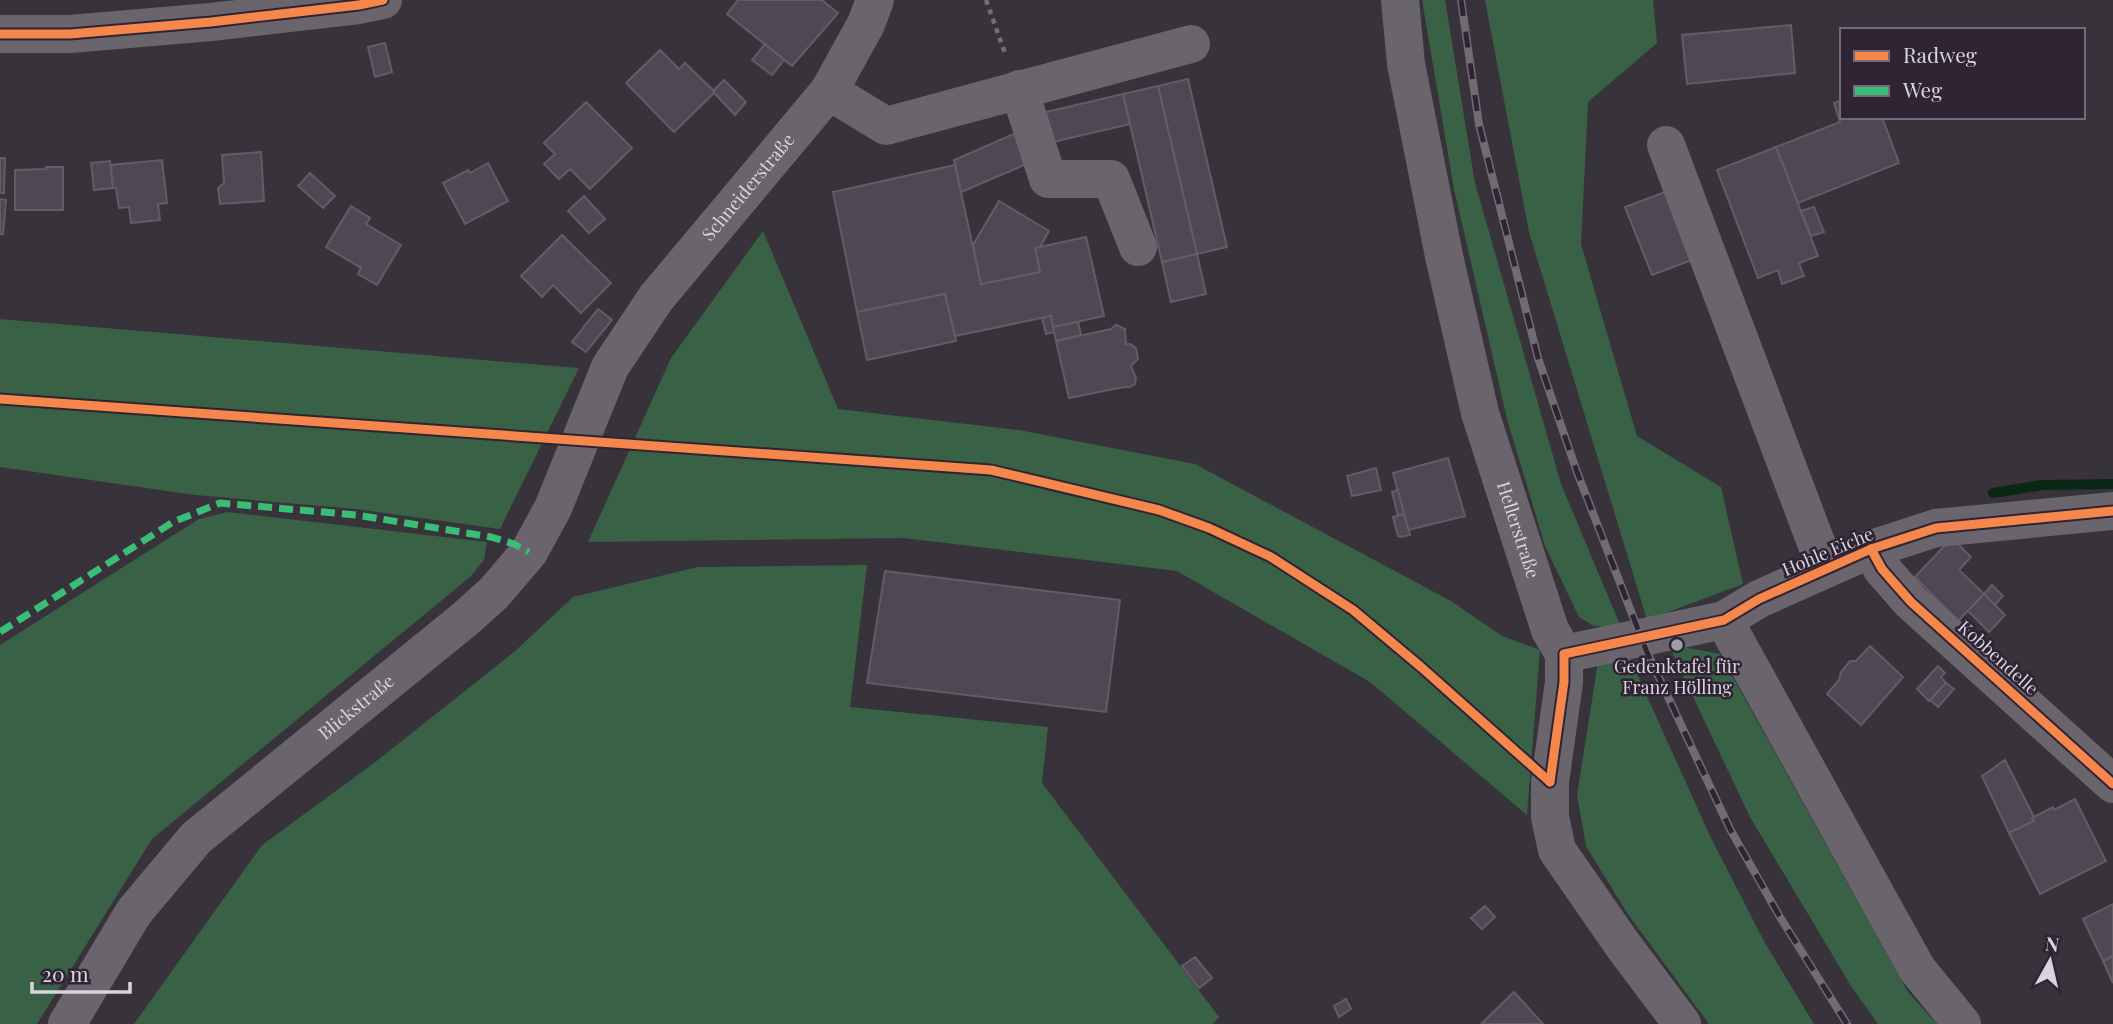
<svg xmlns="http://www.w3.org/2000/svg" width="2113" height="1024" font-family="'Playfair Display',serif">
<rect width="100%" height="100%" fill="#38323b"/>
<!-- green -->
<g fill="#396145">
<polygon points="1422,0 1445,0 1475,183 1561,484 1621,627 1594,626 1579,617 1545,546 1507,419 1454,189"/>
<polygon points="1485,0 1653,0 1657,43 1588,102 1581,244 1637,436 1721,487 1743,584 1647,620 1529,232"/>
<polygon points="763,231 838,409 1019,430 1195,464 1451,601 1502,636 1540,650 1527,815 1370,682 1177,571 904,538 588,542 671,358"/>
<polygon points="0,319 579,368 500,529 356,509 195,495 0,467"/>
<polygon points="227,512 487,542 484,560 470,577 152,839 37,1024 0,1024 0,645 199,519"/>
<polygon points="867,565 850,707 1048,727 1042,783 1219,1017 1213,1024 134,1024 262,845 374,763 514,652 573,597 698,567"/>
<polygon points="1668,644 1720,654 1908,992 1937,1024 1878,1024 1851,986 1750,817"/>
<polygon points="1628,654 1710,836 1765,943 1814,1024 1709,1024 1627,913 1586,846 1577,795 1598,662"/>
</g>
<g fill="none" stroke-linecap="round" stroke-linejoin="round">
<!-- stream -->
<polyline stroke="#0b2715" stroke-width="10" points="1993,493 2042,485 2113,484"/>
</g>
<!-- building -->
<g fill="#504755" stroke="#625d65" stroke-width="2">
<polygon points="738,0 822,0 838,13 792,66 727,14"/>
<polygon points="1791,25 1795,73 1687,84 1682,35"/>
<polygon points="385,43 392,72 375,77 368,47"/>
<polygon points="765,44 784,60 772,75 752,60"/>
<polygon points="660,50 679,69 685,63 715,92 674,132 626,83"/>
<polygon points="1188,79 1227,247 1197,254 1158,86"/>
<polygon points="724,80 746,102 735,115 714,93 713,91"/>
<polygon points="1158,86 1197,254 1162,262 1123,94"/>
<polygon points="1123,94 1130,124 1053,142 1046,112"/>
<polygon points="1842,100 1842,117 1882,117 1899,163 1798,203 1776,147 1840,122 1834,103"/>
<polygon points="586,102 632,148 590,189 570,169 559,179 544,164 555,154 544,143"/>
<polygon points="1016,133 1029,163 961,192 954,160"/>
<polygon points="1776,147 1818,256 1799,263 1804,276 1782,284 1778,270 1758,278 1717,170"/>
<polygon points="261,152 264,201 220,204 218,188 224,183 222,155"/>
<polygon points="0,158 5,158 4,193 0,193"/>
<polygon points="162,160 167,203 158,204 160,220 131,223 129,207 119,208 116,188 113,188 111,165"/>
<polygon points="110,161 113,188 94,190 91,163"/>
<polygon points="488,163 508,201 465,224 443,183 468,170 470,173"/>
<polygon points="955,165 981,284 1040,272 1035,248 1086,237 1104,316 1053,327 1051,316 955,336 945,294 857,312 833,192"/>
<polygon points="46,167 63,167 63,210 15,210 15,170 46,169"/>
<polygon points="310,173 335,196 323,208 298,186"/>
<polygon points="1665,192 1692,260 1652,275 1625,207"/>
<polygon points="584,196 605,219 589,233 568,211"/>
<polygon points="0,199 6,200 3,234 0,234"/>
<polygon points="999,201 1049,231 1040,247 1035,248 1040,272 981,284 973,245"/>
<polygon points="351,206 370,218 366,224 401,245 377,285 358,274 361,268 326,247"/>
<polygon points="1814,207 1824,232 1811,236 1801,211"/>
<polygon points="562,235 611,283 581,313 553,285 542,297 521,276"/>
<polygon points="1197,254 1206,294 1171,302 1162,262"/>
<polygon points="945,294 956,341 867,360 857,312"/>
<polygon points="598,309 612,320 586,352 572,342"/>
<polygon points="1051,316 1054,332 1046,334 1042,318"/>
<polygon points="1078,322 1081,335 1056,341 1053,327"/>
<polygon points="1116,325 1125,329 1126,344 1130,344 1136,348 1138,359 1131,366 1136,378 1135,384 1130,387 1124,387 1069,398 1056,341 1111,329"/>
<polygon points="1448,458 1465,516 1408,530 1393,473"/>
<polygon points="1376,468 1381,490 1352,496 1347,476"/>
<polygon points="1398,490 1404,514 1398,516 1392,492"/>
<polygon points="1404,514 1410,535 1401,537 1398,536 1393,517"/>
<polygon points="1952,538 1971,557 1959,570 1984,594 1958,621 1915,577"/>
<polygon points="885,571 1120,600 1106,712 867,683"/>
<polygon points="1992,585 2003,596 1995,605 1984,594"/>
<polygon points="1984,594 2005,615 1989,632 1968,611"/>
<polygon points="1870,646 1903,677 1861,725 1827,694 1839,680 1841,672 1850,661 1856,661"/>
<polygon points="1938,666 1945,673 1941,677 1946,683 1929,701 1917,689"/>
<polygon points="1946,683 1954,689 1938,707 1930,700"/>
<polygon points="2005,760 2034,817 2034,821 2009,833 1982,776"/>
<polygon points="2075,799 2106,861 2040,894 2009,833 2034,821 2032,818 2053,807 2054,810"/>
<polygon points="2113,904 2113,956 2103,961 2083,919"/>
<polygon points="1485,906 1495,917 1482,929 1471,918"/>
<polygon points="2113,956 2113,983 2103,961"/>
<polygon points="1195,957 1212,978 1199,988 1182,966"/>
<polygon points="1514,992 1543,1024 1481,1024"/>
<polygon points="1346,999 1351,1009 1339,1017 1334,1006"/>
</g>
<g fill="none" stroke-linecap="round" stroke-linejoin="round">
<!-- path -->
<polyline stroke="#746f76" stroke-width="4.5" stroke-dasharray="5 5" stroke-linecap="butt" points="986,0 1006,56"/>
<!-- minor -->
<g stroke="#6a656d" stroke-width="38">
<path id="s1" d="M1400 0 1406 64 1444 256 1480 413 1550 630 1564 654V682L1550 782V817L1557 850 1622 944 1682 1024"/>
<polyline points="0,34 70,34 211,22 359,5 383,0"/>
<polyline points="1019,89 1048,179 1111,179 1138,247"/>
<polyline points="829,91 886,126 1191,44"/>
<polyline points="1666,145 1826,569"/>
<polyline points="1871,549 1882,569 1911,602 2113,784"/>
<polyline points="1724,620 1917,969 1962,1024"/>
<polyline points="1564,654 1724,620 1759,599 1871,549 1936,528 2113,511"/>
<path id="s2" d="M67 1024 134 912 196 838 465 619 494 593 529 552 553 508 610 367 656 298 829 91 866 24 875 0"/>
</g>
<!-- rail casing -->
<g stroke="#716c74" stroke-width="8">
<polyline id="rail" points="1461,0 1479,124 1538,358 1577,472 1646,650 1730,829 1780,917 1847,1024"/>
</g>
<!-- rail -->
<use href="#rail" stroke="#2f2434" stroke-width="5" stroke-dasharray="16" stroke-linecap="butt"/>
<!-- quiet -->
<polyline stroke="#3abd76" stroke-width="7" stroke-dasharray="14 7" stroke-linecap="butt" points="0,632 173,522 220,503 357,515 491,537 514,544 529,552"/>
<!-- cycleway casing -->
<g stroke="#2f2434" stroke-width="13">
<g id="cycleway">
<polyline points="0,34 70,34 211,22 359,5 383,0"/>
<polyline points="0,399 991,470 1159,510 1209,528 1271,557 1353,610 1421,667 1550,782"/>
<polyline points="1871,549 1882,569 1911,602 2113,784"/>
<polyline points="1550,782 1564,682 1564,654 1724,620 1759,599 1871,549 1936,528 2113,511"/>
</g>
</g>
<!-- cycleway -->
<use href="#cycleway" stroke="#f5874c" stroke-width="9"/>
</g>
<!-- markers -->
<circle fill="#a29ba6" stroke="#2f2434" stroke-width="2.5" cx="1677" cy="645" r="7"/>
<g text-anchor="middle" stroke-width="5" stroke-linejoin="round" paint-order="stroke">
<!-- street labels -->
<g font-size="18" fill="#dbd4df" stroke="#2f2434">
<text dy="6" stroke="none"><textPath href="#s2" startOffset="1096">Schneiderstraße</textPath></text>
<text dy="6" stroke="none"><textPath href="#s1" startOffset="544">Hellerstraße</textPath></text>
<text transform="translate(1828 552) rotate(-23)" y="6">Hohle Eiche</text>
<text transform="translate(1998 658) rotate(42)" y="6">Kobbendelle</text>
<text dy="6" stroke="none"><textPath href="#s2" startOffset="434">Blickstraße</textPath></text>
</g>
<!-- poi labels -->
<g font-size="18" fill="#dbd4df" stroke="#2f2434">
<text x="1677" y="673">Gedenktafel für<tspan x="1677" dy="21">Franz Hölling</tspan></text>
</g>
</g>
<!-- legend -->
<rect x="1840" y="28" width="245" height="91" fill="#2f2434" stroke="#746a78" stroke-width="2"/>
<rect x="1854" y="51" width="35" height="10" fill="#f5874c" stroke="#746a78" stroke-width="2"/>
<text x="1903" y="63" font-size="21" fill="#dbd4df">Radweg</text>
<rect x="1854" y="86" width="35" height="10" fill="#3abd76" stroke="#746a78" stroke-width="2"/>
<text x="1903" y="98" font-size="21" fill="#dbd4df">Weg</text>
<!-- north arrow -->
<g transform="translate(2050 961) rotate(8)" stroke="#2f2434" stroke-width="5" paint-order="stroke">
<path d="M0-5L12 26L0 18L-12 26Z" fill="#dbd4df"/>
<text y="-10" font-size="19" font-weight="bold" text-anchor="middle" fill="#dbd4df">N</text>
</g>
<!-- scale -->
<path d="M32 982v10h98v-10" fill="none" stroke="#dbd4df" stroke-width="3.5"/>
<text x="42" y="982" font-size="21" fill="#dbd4df" stroke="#2f2434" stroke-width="5" paint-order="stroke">20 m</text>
</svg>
